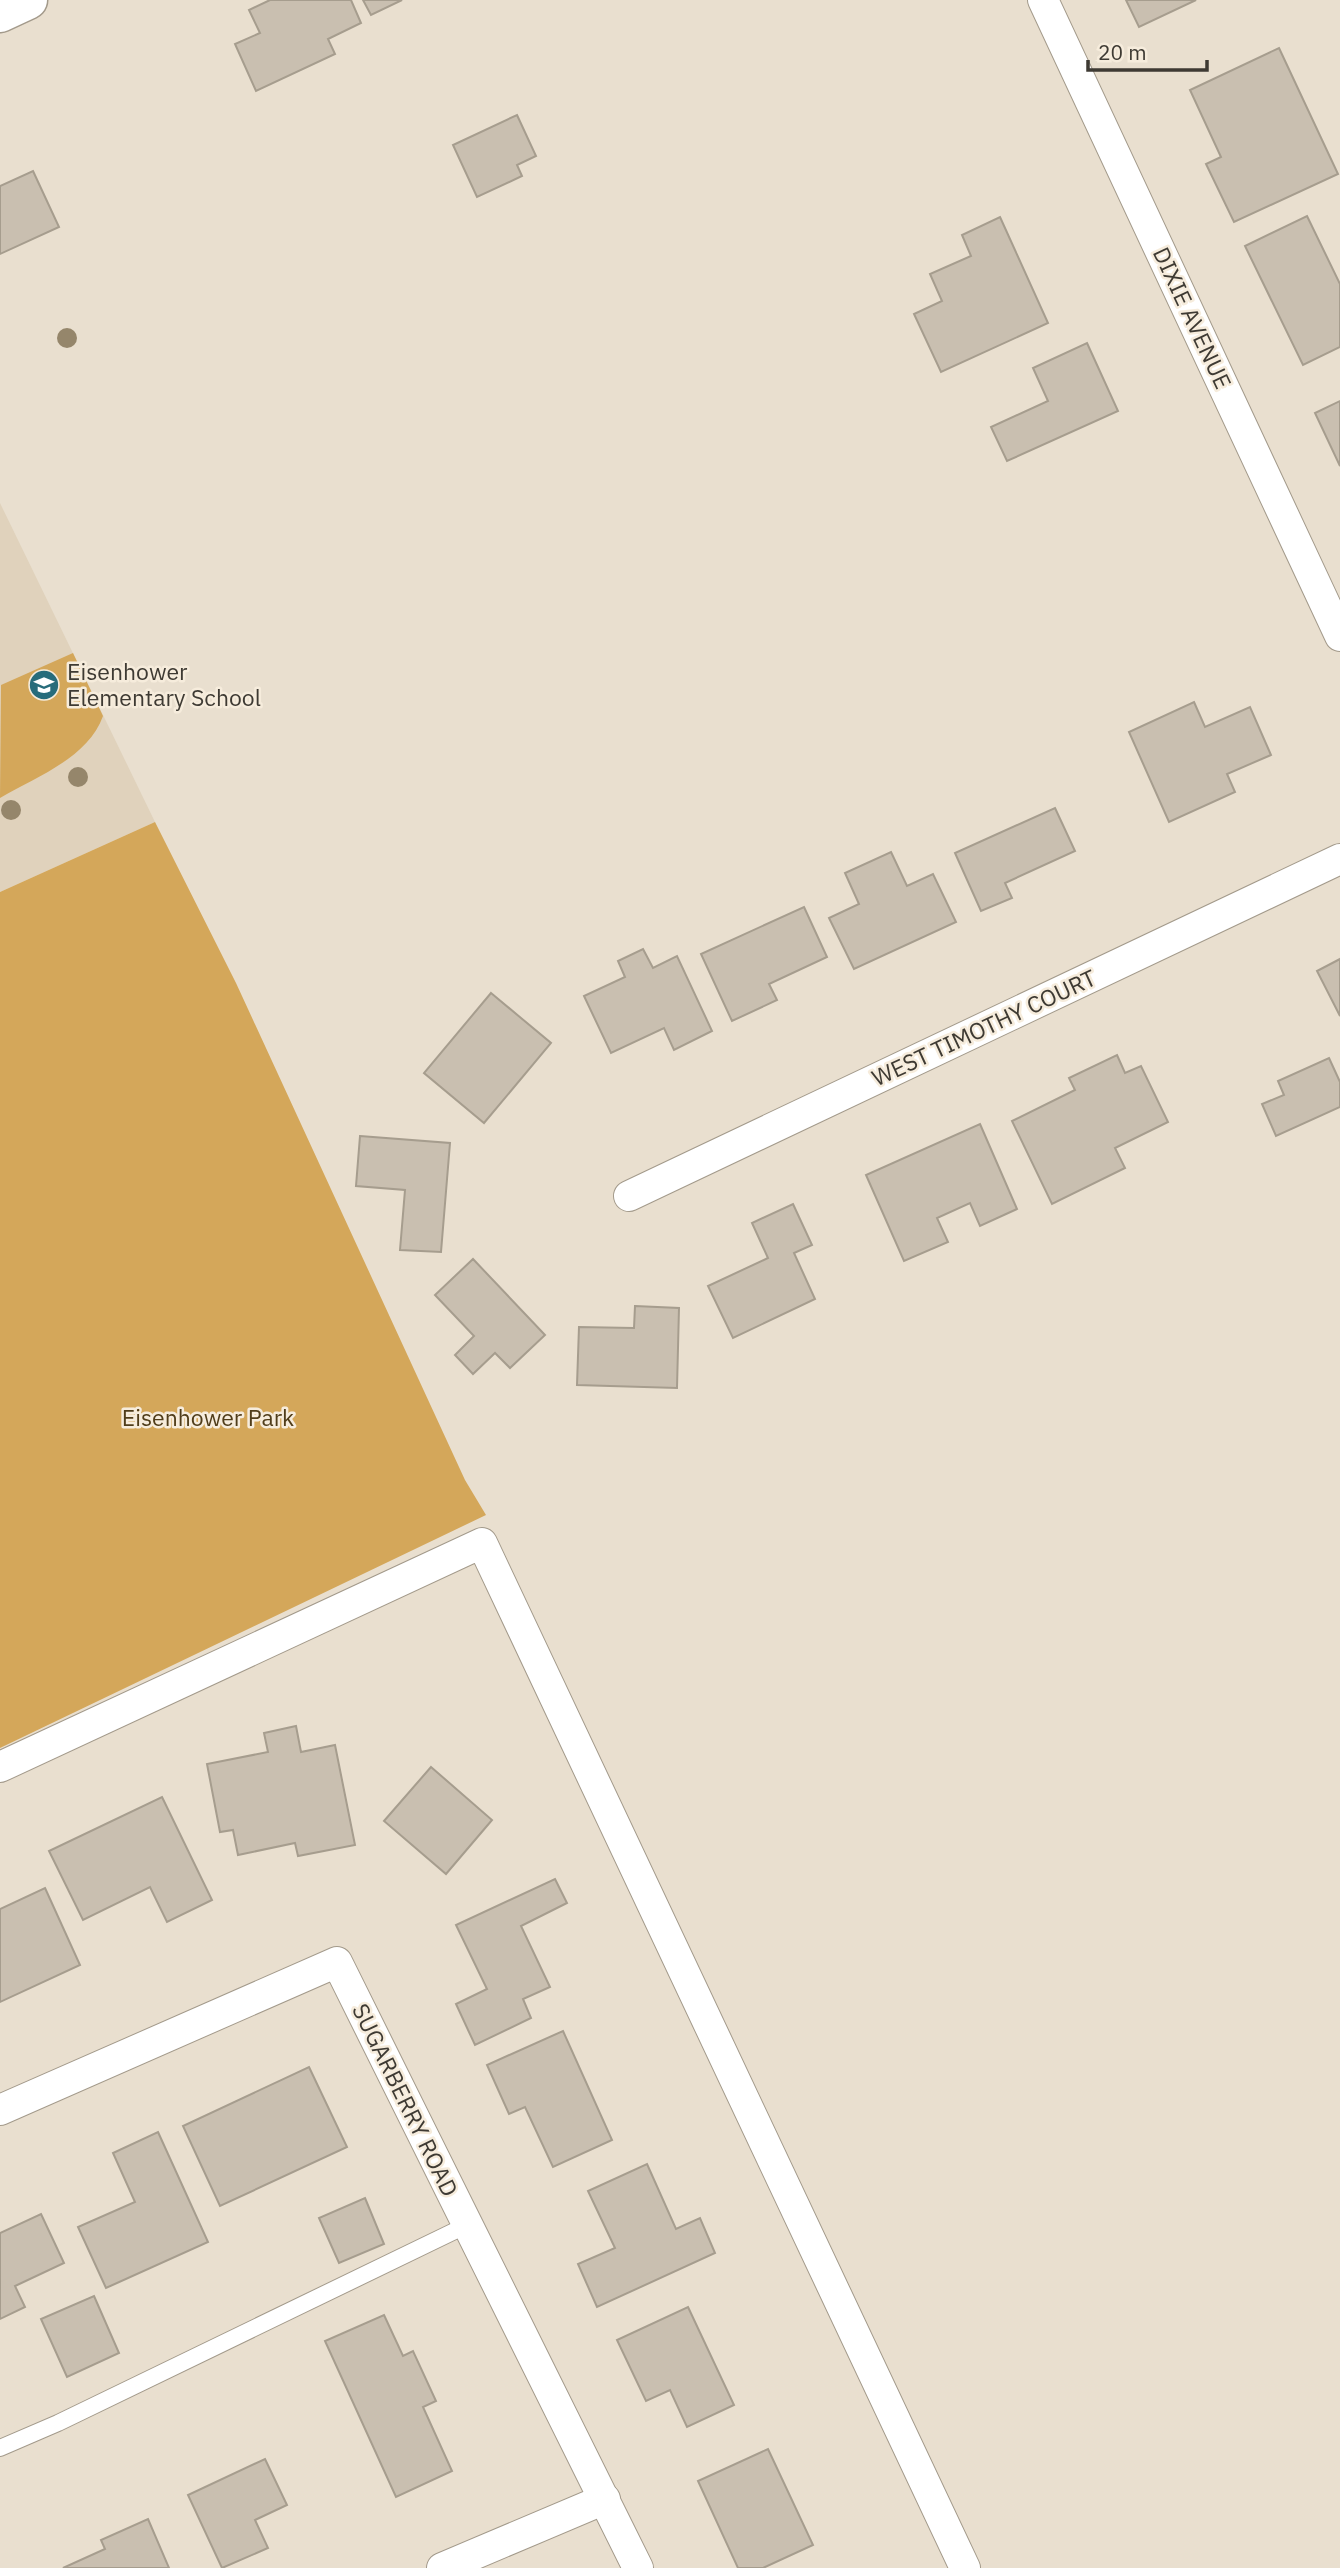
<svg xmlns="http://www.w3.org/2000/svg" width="1340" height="2568" font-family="'IBM Plex Sans',sans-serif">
<rect width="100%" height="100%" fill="#e9dfcf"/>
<!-- built -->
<polygon fill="#e0d2bc" points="0,503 155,822 0,892"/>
<!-- green -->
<g fill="#d4a75a">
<path d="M73 653 103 716C88 758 36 777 0 798L1 685Z"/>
<polygon points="155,822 236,983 465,1480 486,1515 0,1748 0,892"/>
</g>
<!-- building -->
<g fill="#c9bfb0" stroke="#a69d8e" stroke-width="2">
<polygon points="270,0 351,0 361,23 328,39 335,54 256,91 235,44 260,33 249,10"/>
<polygon points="363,0 402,0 371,15"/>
<polygon points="1126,0 1196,0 1139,27"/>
<polygon points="1279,48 1338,174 1234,222 1206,164 1221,157 1190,90"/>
<polygon points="517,115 536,156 517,165 522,176 477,197 453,145"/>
<polygon points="33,171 59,227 0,254 0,186"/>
<polygon points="1307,216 1340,284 1340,347 1303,365 1245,246"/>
<polygon points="1000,217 1048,323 941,372 914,314 942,301 930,274 971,256 962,235"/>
<polygon points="1087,343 1118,411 1007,461 991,427 1048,401 1033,368"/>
<polygon points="1340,401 1340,466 1315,413"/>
<polygon points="1194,702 1205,727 1250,707 1271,755 1227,774 1235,792 1169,822 1129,732"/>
<polygon points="1055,808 1075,851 1005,883 1012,898 981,911 955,853"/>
<polygon points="891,852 907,886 933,874 956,922 854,969 829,918 859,904 845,873"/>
<polygon points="804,907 827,957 769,984 777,1000 732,1021 701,954"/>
<polygon points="643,949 653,968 677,956 712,1031 674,1050 664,1028 611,1053 584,996 625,977 618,961"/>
<polygon points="1340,959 1340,1016 1317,971"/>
<polygon points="491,993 551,1043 484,1123 424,1073"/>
<polygon points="1117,1055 1125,1073 1141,1066 1168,1122 1115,1148 1125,1168 1052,1204 1012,1121 1075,1090 1069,1078"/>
<polygon points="1329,1058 1340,1082 1340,1107 1276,1136 1262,1104 1284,1095 1278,1081"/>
<polygon points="980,1124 1017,1209 980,1226 970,1203 937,1218 948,1242 904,1261 866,1175"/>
<polygon points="360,1136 450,1143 441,1252 400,1250 405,1190 356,1186"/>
<polygon points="793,1204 812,1245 794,1253 815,1299 733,1338 708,1286 768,1258 752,1223"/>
<polygon points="473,1259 545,1335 510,1368 495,1353 473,1374 455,1355 474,1336 435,1295"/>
<polygon points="635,1306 679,1308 677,1388 577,1385 579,1327 634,1328"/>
<polygon points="296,1726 301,1752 335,1745 355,1845 298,1856 295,1843 238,1855 233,1830 220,1832 207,1764 268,1752 264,1733"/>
<polygon points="431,1767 492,1820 446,1874 384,1821"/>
<polygon points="162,1797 212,1900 167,1922 150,1887 83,1920 49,1851"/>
<polygon points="555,1879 567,1903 521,1926 550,1987 523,1999 531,2018 475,2045 456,2004 487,1989 456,1925"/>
<polygon points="45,1888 80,1965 0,2002 0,1909"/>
<polygon points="563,2031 612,2140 553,2167 525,2107 509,2114 487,2065"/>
<polygon points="309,2067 347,2147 220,2206 183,2126"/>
<polygon points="158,2132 208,2242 106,2288 78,2227 135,2202 113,2153"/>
<polygon points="647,2164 676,2229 700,2218 715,2253 597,2307 578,2264 615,2248 588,2191"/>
<polygon points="365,2198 384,2244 339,2263 319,2218"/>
<polygon points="41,2214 64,2263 15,2286 25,2307 0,2319 0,2233"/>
<polygon points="94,2296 119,2353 67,2377 41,2319"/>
<polygon points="688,2307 734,2405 687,2427 670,2390 646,2401 617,2340"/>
<polygon points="384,2315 403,2356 413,2351 436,2401 423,2407 452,2471 396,2497 325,2341"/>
<polygon points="768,2449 813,2545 763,2568 738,2568 698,2481"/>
<polygon points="265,2459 287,2505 255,2520 268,2548 222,2568 188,2495"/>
<polygon points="148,2519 169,2568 63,2568 105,2549 101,2540"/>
</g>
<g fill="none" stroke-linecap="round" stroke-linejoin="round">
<!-- lane casing -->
<g stroke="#a39a8b" stroke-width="18">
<polyline id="lane" points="0,2448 58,2423 467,2225"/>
</g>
<!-- street casing -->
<g stroke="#a39a8b" stroke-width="32">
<g id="street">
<polyline points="1043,0 1340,636"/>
<polyline points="629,1196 1340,859"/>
<polyline points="0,1767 482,1543 965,2568"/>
<polyline points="0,2110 337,1962 638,2568"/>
<polyline points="442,2568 605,2499"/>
</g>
</g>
<!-- secondary casing -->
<g stroke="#a39a8b" stroke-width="41">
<polyline id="secondary" points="0,13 28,0"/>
</g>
<!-- lane -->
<use href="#lane" stroke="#fff" stroke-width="16"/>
<!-- street -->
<use href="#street" stroke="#fff" stroke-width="30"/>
<!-- secondary -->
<use href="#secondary" stroke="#fff" stroke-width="38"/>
</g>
<!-- trees -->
<g fill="#95866b">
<circle cx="67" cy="338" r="10"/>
<circle cx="78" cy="777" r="10"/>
<circle cx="11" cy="810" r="10"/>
</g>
<!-- icons -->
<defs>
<g id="school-disc" transform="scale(1.575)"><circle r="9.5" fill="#276c7b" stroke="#f6ecdc"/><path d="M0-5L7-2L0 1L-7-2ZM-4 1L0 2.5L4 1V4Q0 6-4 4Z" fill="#fff"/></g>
</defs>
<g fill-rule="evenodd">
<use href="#school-disc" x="44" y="685"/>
</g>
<g text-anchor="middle" stroke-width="5" stroke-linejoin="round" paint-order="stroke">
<!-- street labels -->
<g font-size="23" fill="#3e3a33" stroke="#f6ecdc">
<text transform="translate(1192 318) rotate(65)" y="8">DIXIE AVENUE</text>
<text transform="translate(984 1028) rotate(-25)" y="8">WEST TIMOTHY COURT</text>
<text transform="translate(405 2100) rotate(64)" y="8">SUGARBERRY ROAD</text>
</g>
<!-- poi labels -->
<g font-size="23" fill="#3e3a33" stroke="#f6ecdc" text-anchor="start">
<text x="67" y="680">Eisenhower<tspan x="67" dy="26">Elementary School</tspan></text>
</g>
<!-- park labels -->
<g font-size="23" fill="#503d1a" stroke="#f6ecdc">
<text x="208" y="1426">Eisenhower Park</text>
</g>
</g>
<!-- scale -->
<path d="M1088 60v10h119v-10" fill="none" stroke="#3e3a33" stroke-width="3.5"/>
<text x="1098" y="60" font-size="21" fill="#3e3a33" stroke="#f6ecdc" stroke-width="5" paint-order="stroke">20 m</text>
</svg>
